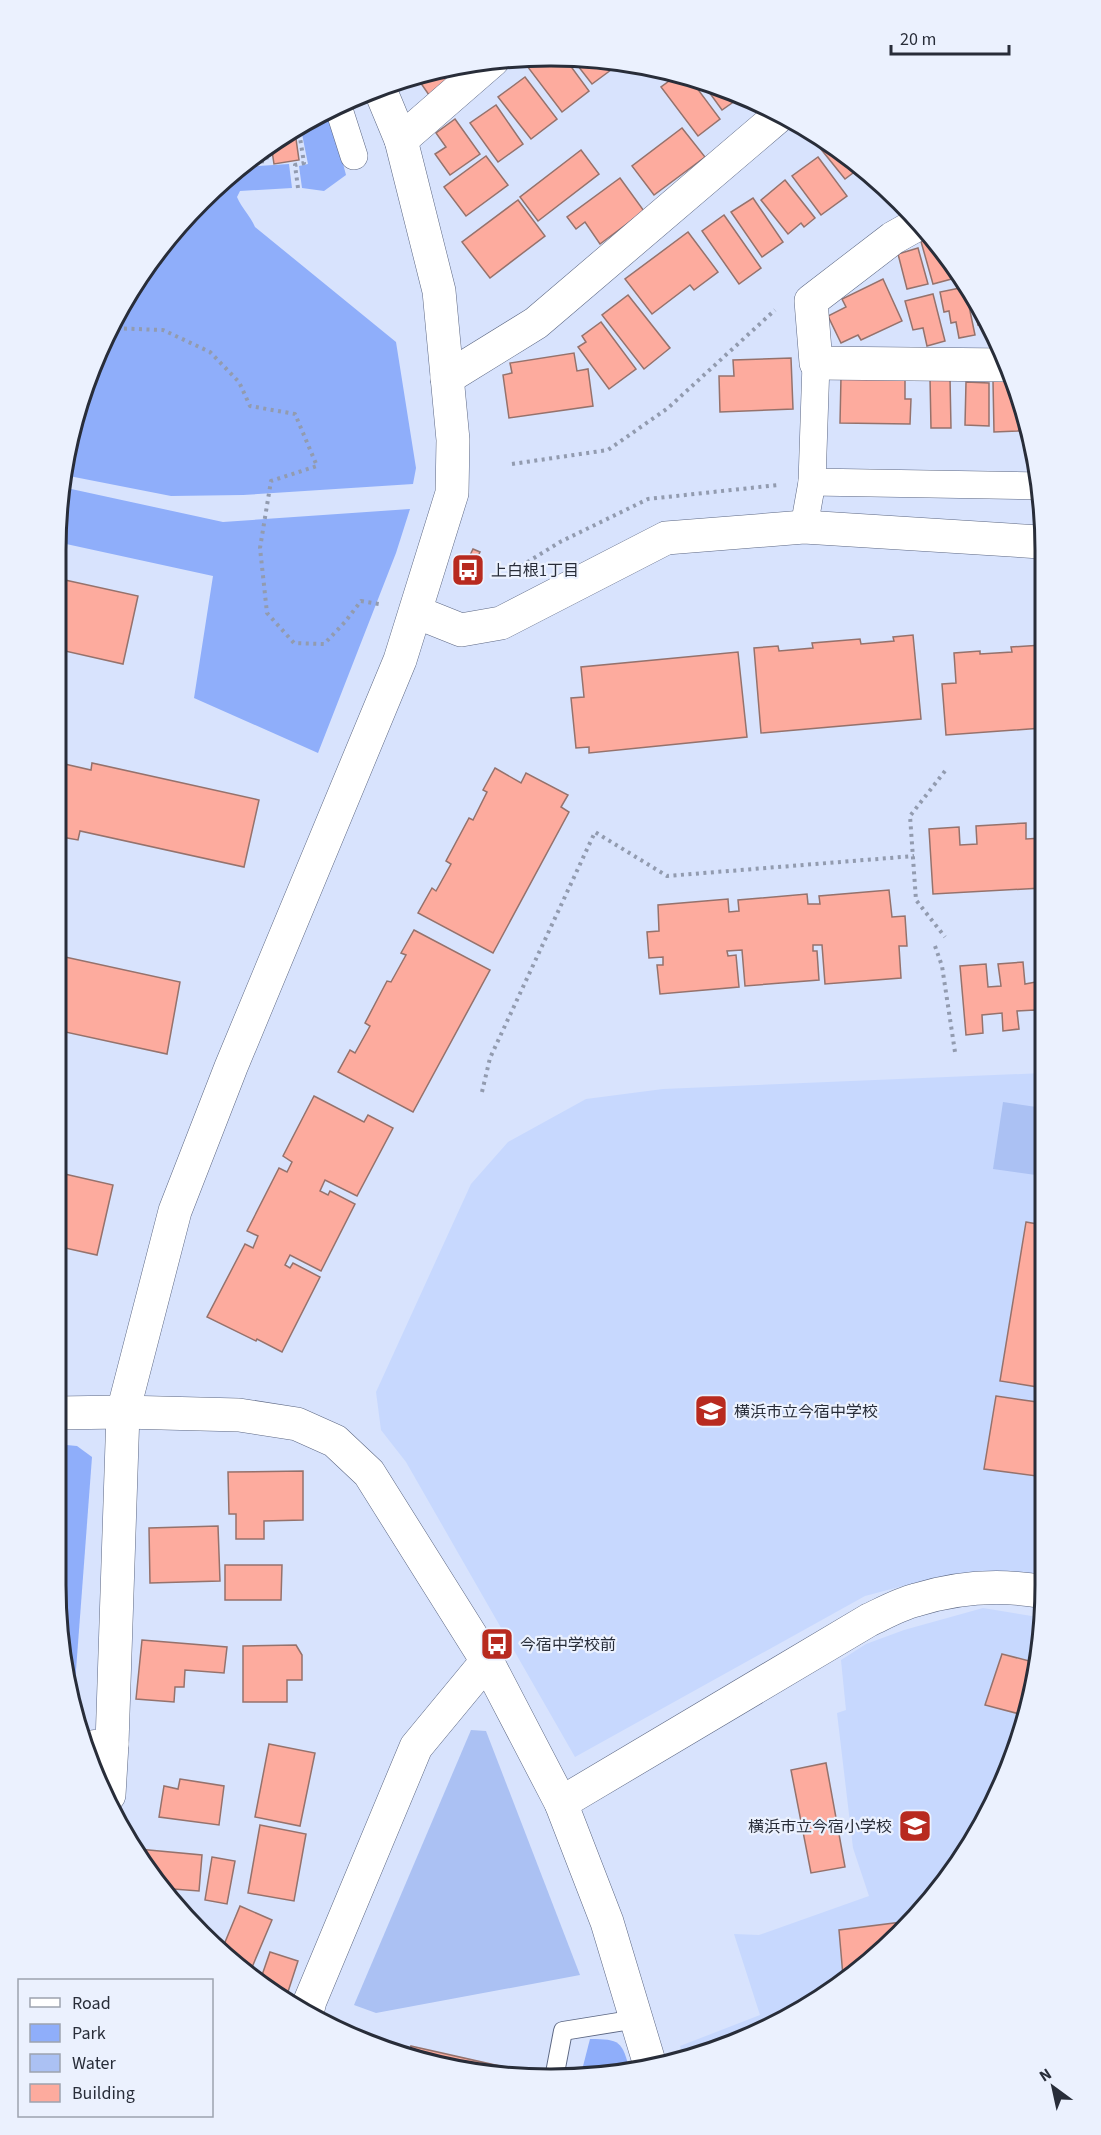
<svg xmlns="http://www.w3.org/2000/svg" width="1101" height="2135" font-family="'Source Sans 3','Noto Sans JP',sans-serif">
<rect width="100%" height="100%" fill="#d8e3fd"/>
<!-- built -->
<g fill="#c7d8fe">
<polygon points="1043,1073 1044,1577 1020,1572 972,1572 914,1583 865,1596 575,1757 406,1462 381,1430 376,1392 471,1184 508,1142 586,1099 663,1089"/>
<polygon points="983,1608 1044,1618 1029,1712 995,1803 901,1934 770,2028 683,2055 680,2046 760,2015 734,1934 759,1935 869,1896 853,1848 837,1713 846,1710 841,1660 866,1644 904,1630"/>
</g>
<!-- green -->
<g fill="#8faefa">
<polygon points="329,110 346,175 324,191 302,188 299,166 308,164 300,124"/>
<path d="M289 164 292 188 240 191 237 197C242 209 250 215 255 227L396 342 416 468 413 484 243 495 171 496 64 475 72 423 106 332 158 249 224 179 229 175 235 174V171L241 167Z"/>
<polygon points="62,487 223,522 410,509 396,553 318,753 194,698 213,576 57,542 57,518"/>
<polygon points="56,1444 77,1446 92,1457 74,1697 56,1584"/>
<path d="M590 2039C620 2039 622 2041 630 2071L615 2075 581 2074Z"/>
</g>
<!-- water -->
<g fill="#abc1f3">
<polygon points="1003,1102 1043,1108 1043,1176 993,1169"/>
<polygon points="471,1730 486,1731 580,1975 376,2013 354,2005"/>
</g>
<!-- building -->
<g fill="#fdab9e" stroke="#95726c" stroke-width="1.5">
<polygon points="564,57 589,91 562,112 524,62 529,58"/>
<polygon points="571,57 583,57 619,64 592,84"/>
<polygon points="458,66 462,72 429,95 418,79 423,74"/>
<polygon points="680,73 688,76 720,119 698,136 661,87"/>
<polygon points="525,77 557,119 531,139 498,97"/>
<polygon points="701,81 742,96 722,110"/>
<polygon points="496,105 523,144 498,162 470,123"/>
<polygon points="455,119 480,154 450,175 435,154 446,147 436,133"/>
<polygon points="682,128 705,157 654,195 632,166"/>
<polygon points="295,132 299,160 274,164 271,144 287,133"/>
<polygon points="821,139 852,158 861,167 845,179 816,143"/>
<polygon points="581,150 599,174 538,221 520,197"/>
<polygon points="486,156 508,185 466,216 444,187"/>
<polygon points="818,157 847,196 821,215 792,176"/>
<polygon points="620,178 644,211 600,244 585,222 576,229 567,217"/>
<polygon points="785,180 815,218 804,227 801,223 788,234 761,200"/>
<polygon points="753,198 783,242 762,257 731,212"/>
<polygon points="518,200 545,236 490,278 462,242"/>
<polygon points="724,215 761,268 739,284 702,231"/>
<polygon points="688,232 718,272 694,290 690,285 652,314 625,279"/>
<polygon points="929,235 943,249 959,277 933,284 920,238"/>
<polygon points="918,248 928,284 907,289 898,254"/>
<polygon points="883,279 902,321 861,340 858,335 841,343 828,316 846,307 842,299"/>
<polygon points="965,287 975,335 959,338 956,322 951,323 949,311 944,312 940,292"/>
<polygon points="933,294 945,341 927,346 923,328 913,330 905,301"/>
<polygon points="628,295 670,348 644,369 602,315"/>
<polygon points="973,301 986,323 978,325"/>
<polygon points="601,322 636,369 609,389 578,347 586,342 582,336"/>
<polygon points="574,353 577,371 588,369 593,406 509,418 503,375 512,373 510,363"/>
<polygon points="791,358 793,409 720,412 719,376 734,376 733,360"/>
<polygon points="841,377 905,378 905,399 911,399 910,424 840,423"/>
<polygon points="930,378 950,378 951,428 931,428"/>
<polygon points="993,381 1013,381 1018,400 1019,431 994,432"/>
<polygon points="966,382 989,383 989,426 965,425"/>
<polygon points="473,549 480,552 469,575 462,572"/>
<polygon points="56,578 138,596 123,664 56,649"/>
<polygon points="913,635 921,719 761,733 754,648 778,646 779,651 813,648 812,643 860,639 861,644 894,641 893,637"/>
<polygon points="1042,645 1042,728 946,735 942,684 956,683 954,653 980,651 980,654 1012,652 1011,647"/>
<polygon points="738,652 747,737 589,753 589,747 576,748 571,698 584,697 581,667"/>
<polygon points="56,762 91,770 92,763 259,800 244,867 80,831 78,840 56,836"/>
<polygon points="495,768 521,783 526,773 568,795 561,807 569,812 493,953 418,913 432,888 436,891 451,864 446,861 469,818 473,820 487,792 483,790"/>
<polygon points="1026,823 1026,839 1042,838 1042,888 933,894 929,829 959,827 960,845 977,844 976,826"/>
<polygon points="889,890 892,917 905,916 907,946 899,946 901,978 825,984 822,945 813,945 813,951 817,951 819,980 745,986 742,950 727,951 728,956 736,955 739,987 660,994 657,965 663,965 663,957 649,958 647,932 659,931 658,905 728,899 729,912 739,911 738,900 807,894 808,904 820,904 819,896"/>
<polygon points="414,930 490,970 413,1112 338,1072 350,1050 355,1053 370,1026 365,1023 387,981 391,982 406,955 401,953"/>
<polygon points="56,955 180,982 167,1054 56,1030"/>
<polygon points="1043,960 1043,1027 1036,1028 1035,1010 1017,1011 1019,1029 1003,1031 1002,1013 982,1015 983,1033 966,1035 960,966 986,964 988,987 1001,986 998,964 1023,962 1025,984 1036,982 1035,961"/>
<polygon points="314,1096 364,1122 368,1115 393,1128 357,1196 325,1180 320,1191 328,1195 330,1191 355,1204 321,1271 290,1255 285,1265 290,1268 293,1263 320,1277 282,1352 257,1339 256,1341 207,1317 245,1244 253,1248 258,1236 247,1231 279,1168 287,1172 292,1162 283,1156"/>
<polygon points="56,1172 113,1185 97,1255 56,1246"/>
<polygon points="1026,1222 1043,1225 1044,1388 1000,1381"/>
<polygon points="996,1396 1044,1403 1044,1477 984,1469"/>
<polygon points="303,1471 303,1520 264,1521 264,1539 236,1539 236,1514 229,1514 228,1472"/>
<polygon points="218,1526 220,1581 150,1583 149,1528"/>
<polygon points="225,1565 282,1565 281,1600 225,1600"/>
<polygon points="142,1640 227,1647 224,1673 185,1670 184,1687 175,1687 174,1702 136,1699"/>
<polygon points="296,1645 302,1655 302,1680 287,1680 287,1702 243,1702 243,1646"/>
<polygon points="1002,1654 1037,1663 1027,1716 985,1705"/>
<polygon points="269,1744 315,1753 300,1826 255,1817"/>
<polygon points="826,1763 845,1867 811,1873 791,1770"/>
<polygon points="180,1779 224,1786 219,1825 159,1817 164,1786 178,1789"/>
<polygon points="260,1825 306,1834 294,1901 248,1893"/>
<polygon points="138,1849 202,1855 199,1891 160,1888"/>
<polygon points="212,1857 235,1861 227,1904 205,1900"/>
<polygon points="240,1906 272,1920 250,1972 223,1947"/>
<polygon points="910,1921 901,1934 843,1976 839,1930"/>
<polygon points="270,1952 298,1961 285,2001 276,1996 260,1981"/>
<polygon points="411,2046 526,2072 454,2070 409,2056"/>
</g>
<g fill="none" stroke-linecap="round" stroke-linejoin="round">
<!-- service casing -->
<g stroke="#5c6783" stroke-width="20">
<polyline id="service" points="555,2073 563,2031 637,2019"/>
</g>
<!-- pedestrian casing -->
<g stroke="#5c6783" stroke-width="28">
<g id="pedestrian">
<polyline points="338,106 354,156"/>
<polyline points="812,482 1041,486"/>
<polyline points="804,527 812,482 816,363"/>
</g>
</g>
<!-- minor casing -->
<g stroke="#5c6783" stroke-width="34">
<g id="minor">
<polyline points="401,140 493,60"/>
<polyline points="918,224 893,238 811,301 816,363 1009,365"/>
<polyline points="447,378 536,323 781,114"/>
<polyline points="84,1748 112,1744 123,1412"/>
<polyline points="109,1795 112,1744"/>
<path d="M561 1803 869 1620C884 1613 900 1604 916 1600 958 1587 1001 1584 1044 1592"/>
<polyline points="307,2013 310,2001 416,1747 487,1661"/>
</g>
</g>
<!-- tertiary casing -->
<g stroke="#5c6783" stroke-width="34">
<g id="tertiary">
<polyline points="416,612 461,630 501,623 666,538 804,527 1041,542"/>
<polyline points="123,1412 175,1211 231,1067 400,660 452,493 453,440 439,291 401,140 379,87"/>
<polyline points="56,1413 123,1412 239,1415 297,1424 335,1441 369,1473 487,1661 561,1803 607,1922 650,2065"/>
</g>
</g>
<!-- path -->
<g stroke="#929baf" stroke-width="4" stroke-dasharray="3 4.5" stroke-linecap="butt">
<polyline points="246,163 267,161 265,149"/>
<polyline points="298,188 295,165 304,163 298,125"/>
<polyline points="109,328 163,330 210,352 239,382 250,406 295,414 317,466 271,481 260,548 267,613 294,643 324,644 345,622 361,601 379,604"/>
<polyline points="512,464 608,450 668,408 775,310"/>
<polyline points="508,574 560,542 648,499 778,485"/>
<polyline points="945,771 910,816 916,900 945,937"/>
<polyline points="935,946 942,966 955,1052"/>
<polyline points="482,1092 490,1058 595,832 667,876 914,856"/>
</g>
<!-- service -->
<use href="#service" stroke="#fff" stroke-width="18"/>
<!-- pedestrian -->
<use href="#pedestrian" stroke="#fff" stroke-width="27"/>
<!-- minor -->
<use href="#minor" stroke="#fff" stroke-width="33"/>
<!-- tertiary -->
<use href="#tertiary" stroke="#fff" stroke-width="33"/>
</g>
<!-- icons -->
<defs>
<g id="bus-square" transform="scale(1.725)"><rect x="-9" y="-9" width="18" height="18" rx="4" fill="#b82a1f" stroke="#ebf1fe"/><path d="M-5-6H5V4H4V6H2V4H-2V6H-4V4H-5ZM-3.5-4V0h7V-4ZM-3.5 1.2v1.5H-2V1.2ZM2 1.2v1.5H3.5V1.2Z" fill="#fff"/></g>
<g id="school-square" transform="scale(1.725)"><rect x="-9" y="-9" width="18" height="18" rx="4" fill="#b82a1f" stroke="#ebf1fe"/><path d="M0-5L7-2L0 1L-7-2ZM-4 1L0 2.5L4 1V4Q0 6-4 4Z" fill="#fff"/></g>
</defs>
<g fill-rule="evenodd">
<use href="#bus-square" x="468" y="570"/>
<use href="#school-square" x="711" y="1411"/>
<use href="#bus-square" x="497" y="1644"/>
<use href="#school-square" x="915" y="1826"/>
</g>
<g text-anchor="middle" stroke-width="4.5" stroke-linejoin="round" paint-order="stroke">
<!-- poi labels -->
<g font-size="16" fill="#282d39" stroke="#ebf1fe" text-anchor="start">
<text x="491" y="576">上白根1丁目</text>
<text x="734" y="1417">横浜市立今宿中学校</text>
<text x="520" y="1650">今宿中学校前</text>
<text x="892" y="1832" text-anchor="end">横浜市立今宿小学校</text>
</g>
</g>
<!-- crop -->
<path d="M0 0H1101V2135H0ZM550 66H551A484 484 0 0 1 1035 550V1585A484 484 0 0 1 551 2069H550A484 484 0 0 1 66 1585V550A484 484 0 0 1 550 66Z" fill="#ebf1fe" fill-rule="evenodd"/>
<path fill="none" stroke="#282d39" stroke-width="3" d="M550 66H551A484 484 0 0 1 1035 550V1585A484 484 0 0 1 551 2069H550A484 484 0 0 1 66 1585V550A484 484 0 0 1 550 66Z"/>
<!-- legend -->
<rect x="18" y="1979" width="195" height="138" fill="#ebf1fe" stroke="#9da3af" stroke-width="1.5"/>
<rect x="30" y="1998" width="30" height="9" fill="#ffffff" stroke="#9da3af" stroke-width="1.5"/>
<text x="72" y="2009" font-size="18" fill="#282d39">Road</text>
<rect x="30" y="2024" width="30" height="18" fill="#8faefa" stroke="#9da3af" stroke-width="1.5"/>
<text x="72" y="2039" font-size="18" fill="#282d39">Park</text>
<rect x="30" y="2054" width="30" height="18" fill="#abc1f3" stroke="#9da3af" stroke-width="1.5"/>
<text x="72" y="2069" font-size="18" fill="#282d39">Water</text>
<rect x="30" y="2084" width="30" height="18" fill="#fdab9e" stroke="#9da3af" stroke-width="1.5"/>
<text x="72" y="2099" font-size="18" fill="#282d39">Building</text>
<!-- north arrow -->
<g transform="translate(1053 2087) rotate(327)" stroke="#ebf1fe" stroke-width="4.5" paint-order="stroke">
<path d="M0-4.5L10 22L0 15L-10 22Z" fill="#282d39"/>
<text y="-9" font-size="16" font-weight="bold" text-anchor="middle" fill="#282d39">N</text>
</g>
<!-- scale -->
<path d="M891 45v9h118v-9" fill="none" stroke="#282d39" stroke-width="3"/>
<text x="900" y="45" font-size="18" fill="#282d39" stroke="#ebf1fe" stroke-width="4.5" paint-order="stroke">20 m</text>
</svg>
